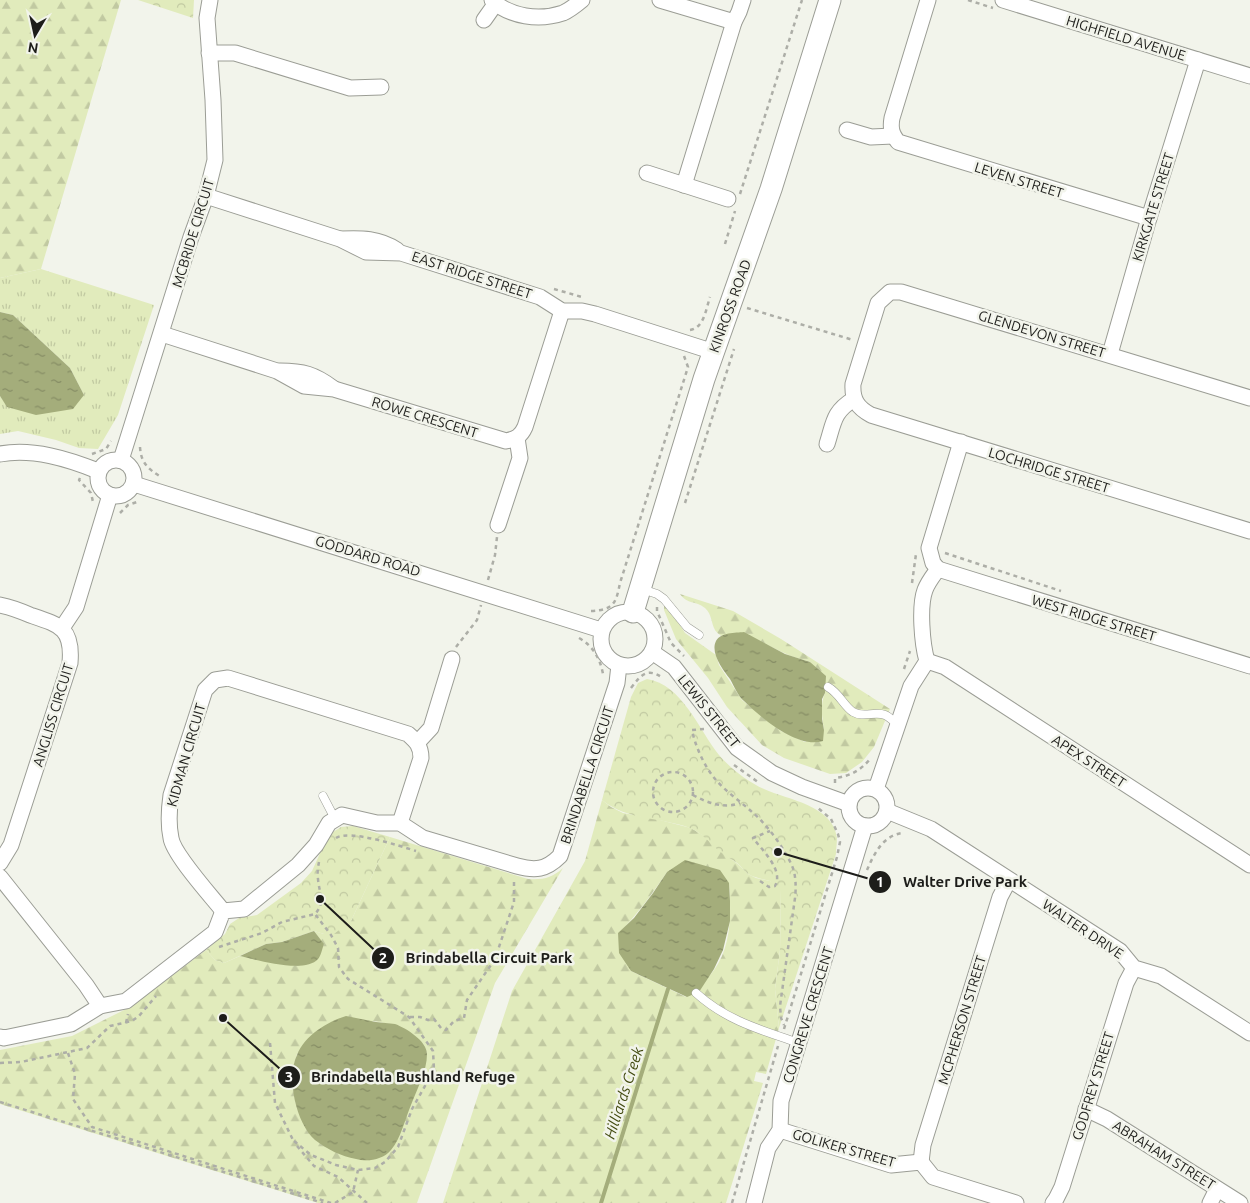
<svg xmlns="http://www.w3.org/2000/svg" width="1250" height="1203" font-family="Ubuntu,sans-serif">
<defs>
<pattern id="grass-tufts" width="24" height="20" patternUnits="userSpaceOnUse" patternTransform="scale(1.25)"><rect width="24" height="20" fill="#e1ebbc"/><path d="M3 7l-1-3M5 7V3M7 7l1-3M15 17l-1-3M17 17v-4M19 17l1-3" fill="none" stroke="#c1c9a1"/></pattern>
<pattern id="forest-firs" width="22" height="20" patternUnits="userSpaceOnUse" patternTransform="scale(1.25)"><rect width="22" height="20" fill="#e1ebbc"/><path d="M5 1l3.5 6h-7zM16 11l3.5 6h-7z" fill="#c1c9a1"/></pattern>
<pattern id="park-crowns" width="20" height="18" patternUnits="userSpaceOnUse" patternTransform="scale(1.25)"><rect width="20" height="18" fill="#e1ebbc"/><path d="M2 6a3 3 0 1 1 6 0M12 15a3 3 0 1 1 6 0" fill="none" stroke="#c1c9a1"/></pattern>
<pattern id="water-ripples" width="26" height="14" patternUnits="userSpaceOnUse" patternTransform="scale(1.25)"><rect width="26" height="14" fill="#a4ad7b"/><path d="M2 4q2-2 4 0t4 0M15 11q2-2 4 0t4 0" fill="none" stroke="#858c64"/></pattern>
</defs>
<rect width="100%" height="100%" fill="#f2f4eb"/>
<!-- grass -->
<polygon fill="url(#grass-tufts)" points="41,269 154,305 118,415 98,449 79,448 56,440 18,431 0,434 0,396 8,407 84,395 70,368 13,315 0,312 0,278"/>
<!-- forest -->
<g fill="url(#forest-firs)" fill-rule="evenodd">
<polygon points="0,0 121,0 41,269 0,278"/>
<path d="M680 594 733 611 781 639 890 709 874 747 862 762 846 773 830 774 784 758 762 745 727 707 708 678 676 639 664 610V604L668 606 685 633 716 655 719 665 742 700 781 731 805 742 824 730C822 718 820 704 825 693L810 662C802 659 792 657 784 653 767 645 740 630 721 636 721 636 715 631 715 630 711 623 712 614 705 608 695 600 688 605 680 594Z"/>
<path d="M602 800 611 807 623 813 656 819 691 828 704 836 719 850 739 865 748 874 756 878 770 881 781 889 780 950 775 989 779 1028 766 1074 756 1072 754 1081 763 1083 726 1203H443L512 991 585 861ZM667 872 729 883C731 911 732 946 714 970 707 980 695 988 686 997L631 971 618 934C637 915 652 894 667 872Z"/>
<path d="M390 837 528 879C543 880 552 878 563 868L495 983 417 1203H318L0 1104V1050L72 1036 132 1006 206 950 215 960 224 963 240 956 273 962 324 945 314 931 324 934 351 921ZM373 1021 395 1025 427 1052 424 1070 397 1139 296 1104 291 1077 297 1054Z"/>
</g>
<!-- park -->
<g fill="url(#park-crowns)">
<polygon points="138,0 194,0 193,18"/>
<path d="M647 679C682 684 699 730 719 755 730 768 748 782 764 789 788 800 833 805 837 838 837 843 836 849 836 854L779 1028 775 989 780 950 781 889 776 890 770 881C763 879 755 878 748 874 744 871 741 866 737 863 731 859 724 855 718 850 709 842 702 833 690 828 661 817 628 821 602 800L631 697 638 683Z"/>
<polygon points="353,826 390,837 351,921 334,934 324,934 314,931 282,942 266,944 224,963 215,960 206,950 225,934 230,924 239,918 257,915 301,883 312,871 326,840 333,832 341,827"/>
</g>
<!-- water -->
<g fill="url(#water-ripples)">
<polygon points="0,312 13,315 70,368 84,395 73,409 36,415 7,407 0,396"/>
<path d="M744 632 785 654 810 662 826 676 825 693 822 699V719L824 730 823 741C798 749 761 718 744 701 738 696 734 686 730 679 723 670 710 653 716 641 721 632 735 633 744 632Z"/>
<polygon points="685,860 720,870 729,883 730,901 730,921 723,950 714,969 699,992 687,997 631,971 619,953 618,933 634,918 653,893 667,872"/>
<path d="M314 931 324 944C322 949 321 956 318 959 305 974 257 960 240 956L266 944 282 942Z"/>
<path d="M346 1016C356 1018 366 1020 376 1022 382 1023 389 1023 395 1024 406 1028 427 1041 427 1054 427 1071 417 1089 411 1105 405 1119 401 1138 391 1150 383 1160 367 1162 356 1159 341 1156 328 1150 315 1140 296 1123 286 1078 297 1055 305 1035 327 1022 346 1016Z"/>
</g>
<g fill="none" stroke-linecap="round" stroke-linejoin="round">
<!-- stream -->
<polyline stroke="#a4ad7b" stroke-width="4" points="601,1203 668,989"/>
<!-- lane casing -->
<g stroke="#9b9d95" stroke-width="9">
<g id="lane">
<polyline points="642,589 657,594 664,599 687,627 699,635"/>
<path d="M828 687C840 694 843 705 853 712 863 718 875 711 885 715 890 717 894 722 898 725"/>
<polyline points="323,796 335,819"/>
<path d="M696 993C727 1021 761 1030 799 1043"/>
</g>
</g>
<!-- street casing -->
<g stroke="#9b9d95" stroke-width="17">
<g id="street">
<path d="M492 0C510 17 539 21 563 13 570 10 576 5 582 0"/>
<polyline points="660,0 734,22 739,12 743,0"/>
<path d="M928 0 892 118C890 129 892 134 898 142L1149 218"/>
<polyline points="1003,0 1250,76"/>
<polyline points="484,20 496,3"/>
<polyline points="209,53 235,53 350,88 381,87"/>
<polyline points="847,130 871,137 893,136"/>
<polyline points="647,173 728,199"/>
<polyline points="684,185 734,22"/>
<polyline points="206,196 340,239 366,252 401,253 540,297 562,311 582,311 595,314 714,352"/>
<path d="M341 239C361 238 379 238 397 250"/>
<path d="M162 334 277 371 304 386 334 389 506 441C516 439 521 436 525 427L562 311"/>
<polyline points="1110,354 1149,218 1198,60"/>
<path d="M280 371C303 371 314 374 333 388"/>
<path d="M1250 398 901 292H890L878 303 853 384C852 400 858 408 871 415L1250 531"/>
<path d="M827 444C834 422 833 412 854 399"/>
<path d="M0 454C33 448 68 459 98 471"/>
<circle cx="116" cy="478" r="18"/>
<polyline points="121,460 191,237 206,196 215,160 213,100 207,18 210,0"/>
<polyline points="134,484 601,630"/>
<polyline points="498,525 520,458 517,438"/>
<polyline points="938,569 1250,666"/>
<polyline points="938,569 933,563 929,548 961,442"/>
<path d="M0 605C10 607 21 611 30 615 60 625 73 628 70 663L11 845 0 863"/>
<circle cx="628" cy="639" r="27"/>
<polyline points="62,628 76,607 110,495"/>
<polyline points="652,652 674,667 737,748 772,773 802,787 849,804"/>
<polyline points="927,661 945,667 1250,865"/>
<polyline points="418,742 431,728 452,659"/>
<circle cx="868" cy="807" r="19"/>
<path d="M876 789 911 686 927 661C922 644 919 606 925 590 928 582 933 576 938 569"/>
<polyline points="887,811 931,829 1120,951 1134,968 1161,976 1250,1033"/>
<polyline points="0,877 86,985 100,1006"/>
<path d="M223 911C212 897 173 854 171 838 168 824 169 809 171 795L205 690 215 680 228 678 408 734C416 741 421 746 421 758L400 823"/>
<path d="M0 1037 4 1038 71 1024 100 1006 126 1001 215 932 223 911 244 909 298 865 316 845 329 823 342 815 377 823H400L423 838 517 866C535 871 546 870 560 856L617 683 619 665"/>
<polyline points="1086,1109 1107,1119 1240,1203"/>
<polyline points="780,1130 891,1165 921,1162 933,1177 1016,1203"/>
<polyline points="921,1162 923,1145 1000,897 1009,880"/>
<polyline points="754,1203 768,1148 780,1130 781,1101 865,826"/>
<polyline points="1053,1203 1056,1199 1062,1187 1126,983 1134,968"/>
<polyline points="1210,1203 1217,1189"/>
</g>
</g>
<!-- secondary casing -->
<g stroke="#9b9d95" stroke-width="23">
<polyline id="secondary" points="633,612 704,379 771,189 830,0"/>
</g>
<!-- path -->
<g stroke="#adaea7" stroke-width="2.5" stroke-dasharray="4 4" stroke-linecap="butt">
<polyline points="968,0 993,8"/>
<polyline points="740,194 802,0"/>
<polyline points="725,244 735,211"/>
<polyline points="554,289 582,297"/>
<polyline points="747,308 853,340"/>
<path d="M690 330C704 328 706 309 710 297"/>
<path d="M140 447C141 463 148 469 161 477"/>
<polyline points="92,454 106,449 111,441"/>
<polyline points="80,478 79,480 91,493 93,502"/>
<polyline points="685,503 734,349"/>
<polyline points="120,513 128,505 140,501"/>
<polyline points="945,553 1061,591"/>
<polyline points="488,580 495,555 497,537"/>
<polyline points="912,583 916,554"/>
<polyline points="657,607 657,611 671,643 684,656"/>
<path d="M591 611C614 610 616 603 620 583L688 367 684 356"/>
<path d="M579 638C593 646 600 658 603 674"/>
<polyline points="456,647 477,620 481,605"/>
<polyline points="904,669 910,651"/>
<path d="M631 688C641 675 647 667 663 678"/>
<path d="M704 729 692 730C695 745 703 763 712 775 723 790 739 800 752 812 767 824 788 853 794 871 796 881 796 889 795 898L780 1006 781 1018 784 1025"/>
<polyline points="734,765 758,782"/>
<circle cx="673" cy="792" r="20"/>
<path d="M835 783V778C851 776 861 770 871 758"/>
<path d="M693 795C707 803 725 809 740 803"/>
<path d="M336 838C349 829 400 846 416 851"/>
<path d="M867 870C874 854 883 835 903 833"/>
<path d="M760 881 769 887 775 886C784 870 762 850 753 838L770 831"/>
<path d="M219 947 262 933 282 922 315 914C326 902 319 893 318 879 317 873 318 867 319 862"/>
<polyline points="410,1017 420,1017 428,1020 434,1019 441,1028 446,1030 454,1021 464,1018 467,1000 495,959 514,902 514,879"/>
<polyline points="126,1023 128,1014"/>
<polyline points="784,1029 837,857 840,842 838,834 831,819 818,808"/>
<polyline points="270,1043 275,1103 294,1142"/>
<polyline points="68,1053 75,1074 73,1099 92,1127 331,1203"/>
<polyline points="0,1063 21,1062 87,1048 110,1026 132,1021 139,1016 156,996"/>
<polyline points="0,1102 323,1203"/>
<polyline points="294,1141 311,1155 336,1165 358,1170 375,1168 385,1162 398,1147 412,1109 434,1070 433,1051 409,1017 348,979 339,967 338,948 331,935 315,914"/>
<polyline points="297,1146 314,1166 338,1177 367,1203"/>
<polyline points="335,1203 353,1192 358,1170"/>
<polyline points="732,1203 778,1046"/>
</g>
<!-- lane -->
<use href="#lane" stroke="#fff" stroke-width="8"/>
<!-- street -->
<use href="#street" stroke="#fff" stroke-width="15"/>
<!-- secondary -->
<use href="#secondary" stroke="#fff" stroke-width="21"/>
</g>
<g text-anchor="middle" stroke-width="5" stroke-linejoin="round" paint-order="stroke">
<!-- street labels -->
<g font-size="14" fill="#1d1d1a" stroke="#f2f4eb">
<text transform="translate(1126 38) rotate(17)" y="5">HIGHFIELD AVENUE</text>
<text transform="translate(1019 180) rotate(17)" y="5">LEVEN STREET</text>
<text transform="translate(1153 207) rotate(-73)" y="5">KIRKGATE STREET</text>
<text transform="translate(193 233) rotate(-73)" y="5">MCBRIDE CIRCUIT</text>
<text transform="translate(472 275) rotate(18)" y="5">EAST RIDGE STREET</text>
<text transform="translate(730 306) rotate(-70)" y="5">KINROSS ROAD</text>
<text transform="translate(1042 334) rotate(17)" y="5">GLENDEVON STREET</text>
<text transform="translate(425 417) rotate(17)" y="5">ROWE CRESCENT</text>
<text transform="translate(1049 470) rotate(17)" y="5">LOCHRIDGE STREET</text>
<text transform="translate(368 556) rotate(17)" y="5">GODDARD ROAD</text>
<text transform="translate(1094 618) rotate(17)" y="5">WEST RIDGE STREET</text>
<text transform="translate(709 711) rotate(51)" y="5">LEWIS STREET</text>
<text transform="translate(53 715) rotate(-73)" y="5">ANGLISS CIRCUIT</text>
<text transform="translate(186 755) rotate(-74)" y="5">KIDMAN CIRCUIT</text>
<text transform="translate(1089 761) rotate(33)" y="5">APEX STREET</text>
<text transform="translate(587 775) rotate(-72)" y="5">BRINDABELLA CIRCUIT</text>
<text transform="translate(1083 929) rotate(34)" y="5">WALTER DRIVE</text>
<text transform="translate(808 1015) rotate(-73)" y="5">CONGREVE CRESCENT</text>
<text transform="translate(962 1020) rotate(-73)" y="5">MCPHERSON STREET</text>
<text transform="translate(1093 1086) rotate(-73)" y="5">GODFREY STREET</text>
<text transform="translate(844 1148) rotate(16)" y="5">GOLIKER STREET</text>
<text transform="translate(1164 1155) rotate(32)" y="5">ABRAHAM STREET</text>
</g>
<!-- water labels -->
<g font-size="15" font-style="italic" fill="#434b11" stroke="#f2f4eb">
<text transform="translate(624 1093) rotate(-72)" y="5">Hilliards Creek</text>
</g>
</g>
<!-- callouts -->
<path fill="none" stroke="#1d1d1a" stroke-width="2" d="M778 852L880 882M320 899L383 958M223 1018L289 1077"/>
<g fill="#1d1d1a" stroke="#f2f4eb" stroke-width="2">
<circle cx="778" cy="852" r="5"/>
<circle cx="320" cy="899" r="5"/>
<circle cx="223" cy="1018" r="5"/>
<circle cx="880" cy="882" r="12"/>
<circle cx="383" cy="958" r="12"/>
<circle cx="289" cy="1077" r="12"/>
</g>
<g font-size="15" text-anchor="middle" font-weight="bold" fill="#fff">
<text x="880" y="887">1</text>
<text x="383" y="963">2</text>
<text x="289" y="1082">3</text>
</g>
<g font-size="15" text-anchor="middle" font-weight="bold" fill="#1d1d1a" stroke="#f2f4eb" stroke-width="5" stroke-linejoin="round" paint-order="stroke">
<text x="965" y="887">Walter Drive Park</text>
<text x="489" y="963">Brindabella Circuit Park</text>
<text x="413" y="1082">Brindabella Bushland Refuge</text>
</g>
<!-- north arrow -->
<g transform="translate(35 35) rotate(189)" stroke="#f2f4eb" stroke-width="4" paint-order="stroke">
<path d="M0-4L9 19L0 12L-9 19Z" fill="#1d1d1a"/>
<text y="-8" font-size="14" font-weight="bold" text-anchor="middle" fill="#1d1d1a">N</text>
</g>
</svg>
